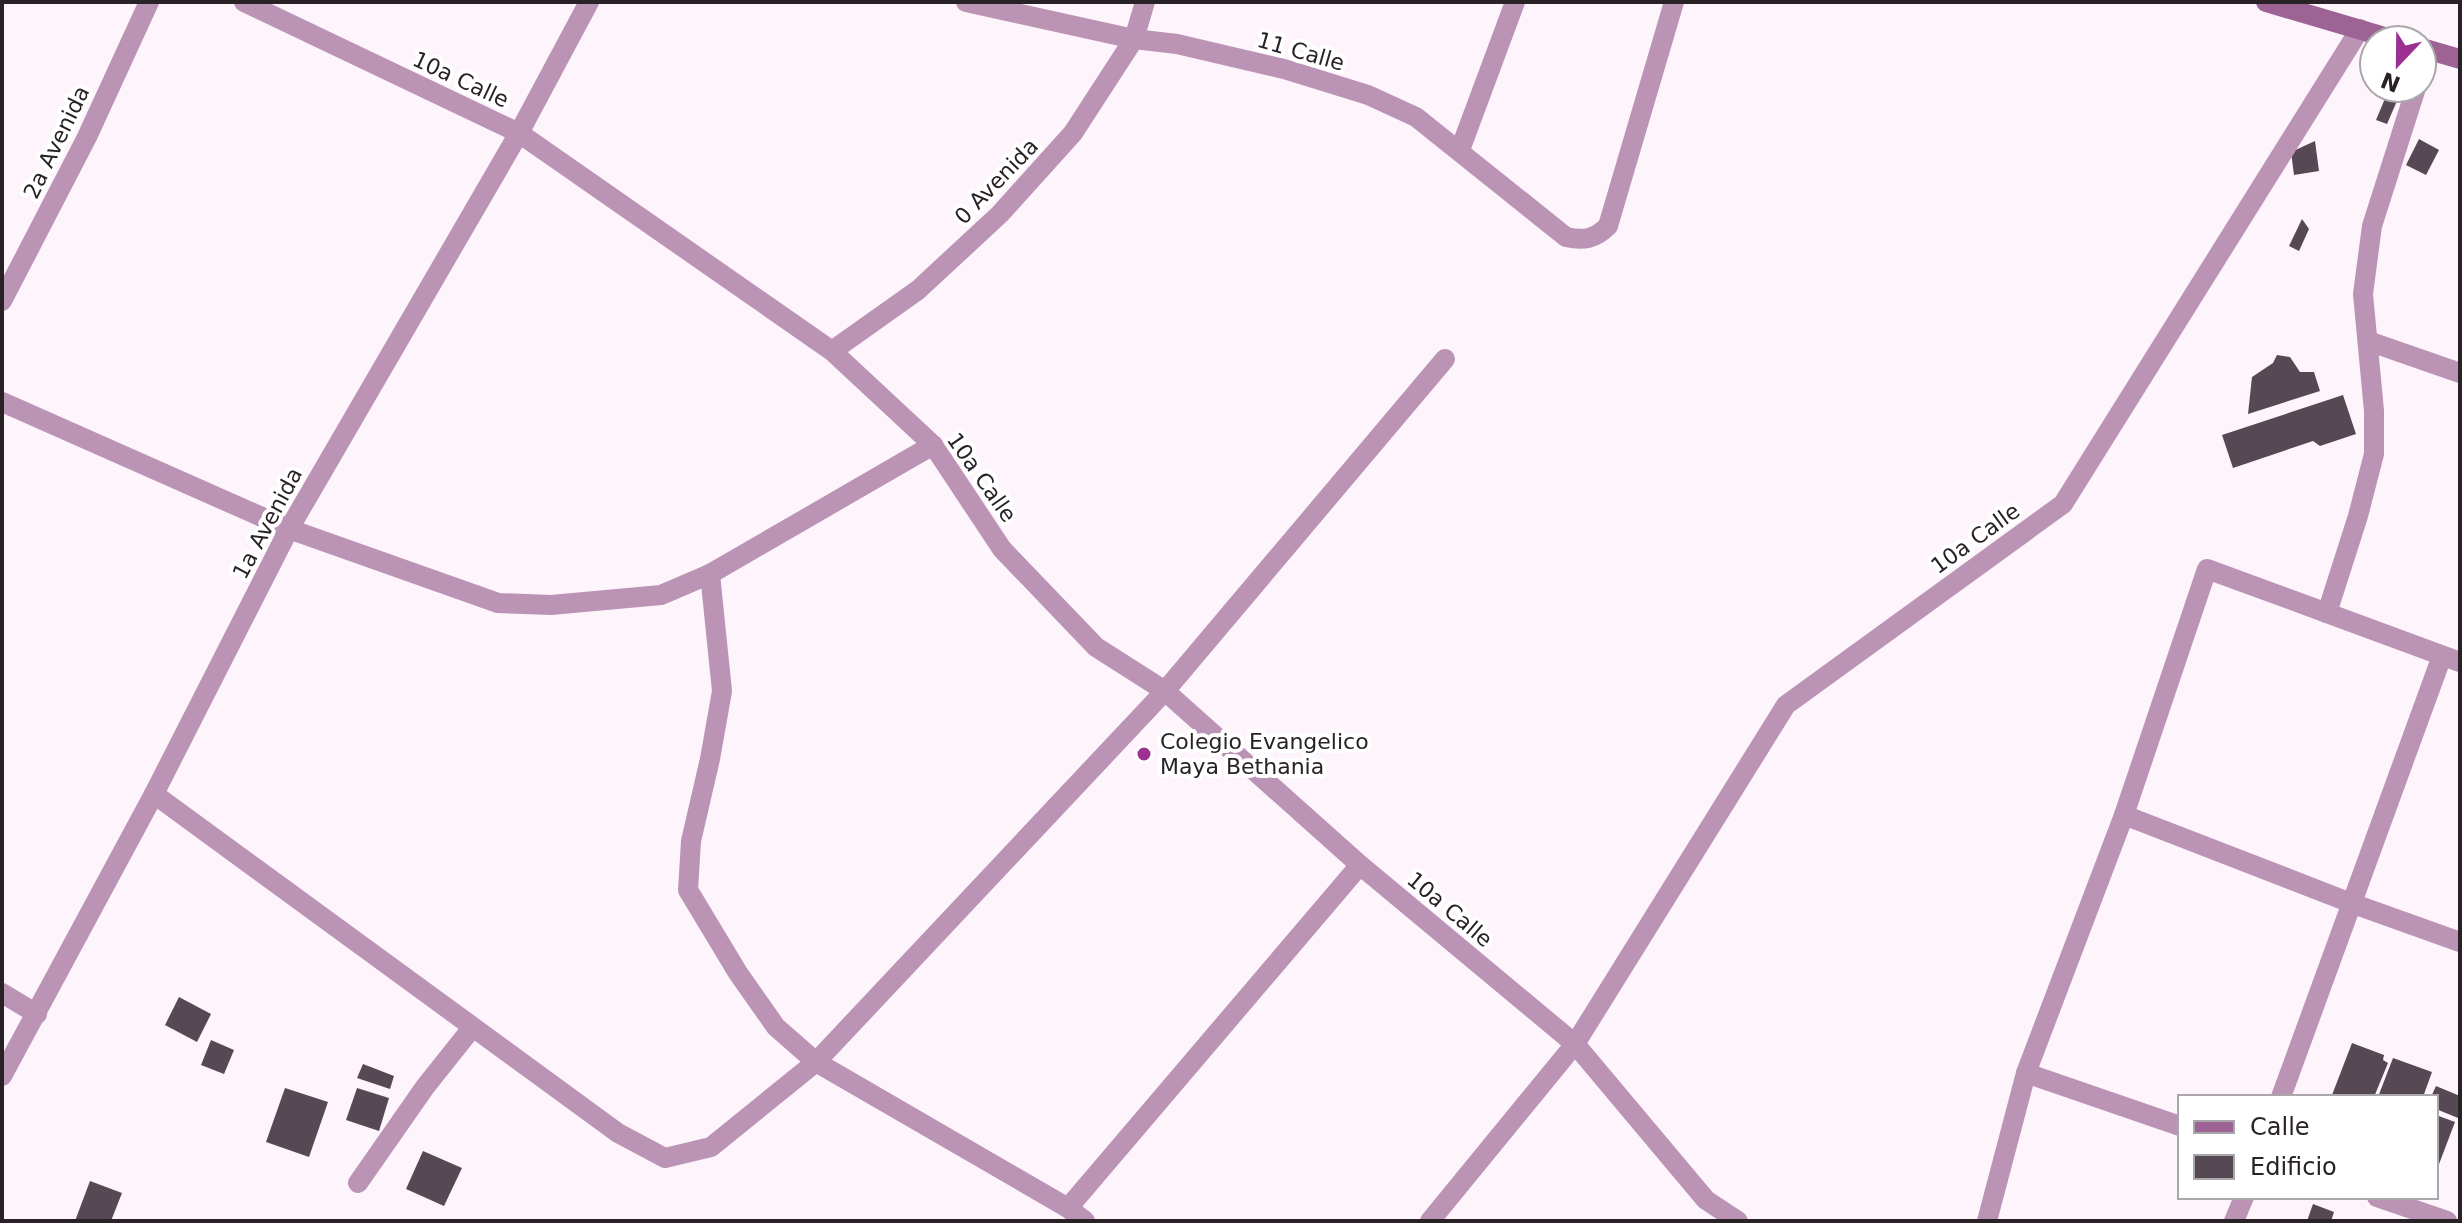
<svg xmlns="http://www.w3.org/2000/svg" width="2462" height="1223" font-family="'DejaVu Sans',sans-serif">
<rect width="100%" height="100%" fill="#fef4fc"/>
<!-- building -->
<g fill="#564954">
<polygon points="2389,89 2400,94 2387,124 2376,120"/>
<polygon points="2419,139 2439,150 2426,175 2406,165"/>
<polygon points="2315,141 2319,171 2294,175 2291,152"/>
<polygon points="2302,219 2309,229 2299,251 2289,246"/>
<polygon points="2277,355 2290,357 2300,372 2314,372 2320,391 2248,414 2252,377 2273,363"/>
<polygon points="2343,395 2356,434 2320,446 2313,441 2233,468 2222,435"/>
<polygon points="179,997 211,1014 197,1042 165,1025"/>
<polygon points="211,1040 234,1050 224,1074 201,1065"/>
<polygon points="2352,1043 2384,1055 2383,1060 2388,1063 2374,1097 2332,1095"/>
<polygon points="2393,1058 2432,1072 2423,1097 2378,1097"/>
<polygon points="363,1064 394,1076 390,1089 357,1078"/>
<polygon points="2436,1086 2460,1096 2458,1118 2436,1109 2436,1097 2431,1097"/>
<polygon points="285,1088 328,1102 309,1157 266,1142"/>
<polygon points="357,1088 389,1098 379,1131 346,1120"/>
<polygon points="2436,1115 2455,1122 2436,1172"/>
<polygon points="423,1151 462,1168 444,1206 406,1189"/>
<polygon points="90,1181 122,1193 111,1221 75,1221"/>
<polygon points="2313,1204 2334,1212 2331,1221 2307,1221"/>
</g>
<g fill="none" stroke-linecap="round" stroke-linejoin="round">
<!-- street -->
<g stroke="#bb94b5" stroke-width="20">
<polyline points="244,2 519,133 832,351 933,445 1002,549 1096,647 1165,691 1360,865 1575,1044 1706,1200 1738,1221"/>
<path d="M966 2 1134 39 1177 44 1284 69 1368 95 1416 117 1566 237C1584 241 1595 239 1608 226L1674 2"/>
<polyline points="2422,69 2428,50"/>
<polyline points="2416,88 2372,226 2363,294 2374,411 2374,454 2358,516 2327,613 2460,662"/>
<polyline points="1460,150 1515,2"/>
<polyline points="2,301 87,137 149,2"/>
<polyline points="2368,341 2460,373"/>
<polyline points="832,351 918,290 1000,214 1073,133 1134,39 1145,2"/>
<polyline points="2,402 289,529 498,603 551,605 661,595 710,574 933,445"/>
<polyline points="710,574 722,691 710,759 691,841 688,890 738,973 776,1027 816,1062 1068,1208 1085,1221"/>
<polyline points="154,794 618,1133 665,1158 711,1147 816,1062 1165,691 1445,359"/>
<polyline points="2124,815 2351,903 2460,942"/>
<polyline points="2,993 37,1014"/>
<polyline points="2026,1073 2180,1126"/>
<polyline points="2,1076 154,794 289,529 519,133 589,2"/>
<polyline points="2281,1097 2442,656"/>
<polyline points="358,1183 425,1087 472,1028"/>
<polyline points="2377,1197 2447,1221"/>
<polyline points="1068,1208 1360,865"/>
<polyline points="1430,1221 1575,1044 1786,705 2063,504 2360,29"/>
<polyline points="1987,1221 2026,1073 2124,815 2207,569 2327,613"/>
<polyline points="2234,1221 2244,1197"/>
</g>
<!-- secondary -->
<g stroke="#9c6394" stroke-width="20">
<polyline points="2266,2 2395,40"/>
<polyline points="2422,48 2460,59"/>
</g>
</g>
<!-- markers -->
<circle fill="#9c3192" stroke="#fff" stroke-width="3" cx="1144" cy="754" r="8"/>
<g text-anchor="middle" stroke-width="8" stroke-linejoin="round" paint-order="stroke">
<!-- street labels -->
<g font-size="22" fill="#282227" stroke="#fff">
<text transform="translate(1301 51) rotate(16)" y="8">11 Calle</text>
<text transform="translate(461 79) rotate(25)" y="8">10a Calle</text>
<text transform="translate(56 142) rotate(-64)" y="8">2a Avenida</text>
<text transform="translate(996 181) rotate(-46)" y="8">0 Avenida</text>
<text transform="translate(982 477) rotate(55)" y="8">10a Calle</text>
<text transform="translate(267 523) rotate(-62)" y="8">1a Avenida</text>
<text transform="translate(1975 538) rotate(-36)" y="8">10a Calle</text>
<text transform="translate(1450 909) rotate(40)" y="8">10a Calle</text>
</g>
<!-- poi labels -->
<g font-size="22" fill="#282227" stroke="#fff" text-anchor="start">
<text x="1160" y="749">Colegio Evangelico<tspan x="1160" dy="25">Maya Bethania</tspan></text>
</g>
</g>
<!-- border -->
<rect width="2462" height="1223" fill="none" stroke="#282227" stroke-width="8"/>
<!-- legend -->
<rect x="2178" y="1095" width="260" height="104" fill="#ffffff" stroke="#a9a7a9" stroke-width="2"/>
<rect x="2194" y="1121" width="40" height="12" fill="#9c6394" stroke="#a9a7a9" stroke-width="2"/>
<text x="2250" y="1135" font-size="24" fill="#282227">Calle</text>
<rect x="2194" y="1155" width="40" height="24" fill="#564954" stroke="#a9a7a9" stroke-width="2"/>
<text x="2250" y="1175" font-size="24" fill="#282227">Edificio</text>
<!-- north arrow -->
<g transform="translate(2398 64) rotate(202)"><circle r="38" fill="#ffffff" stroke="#a9a7a9" stroke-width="2"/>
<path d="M0-6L14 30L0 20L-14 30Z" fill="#9c3192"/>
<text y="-12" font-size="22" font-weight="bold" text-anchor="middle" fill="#282227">N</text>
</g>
</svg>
